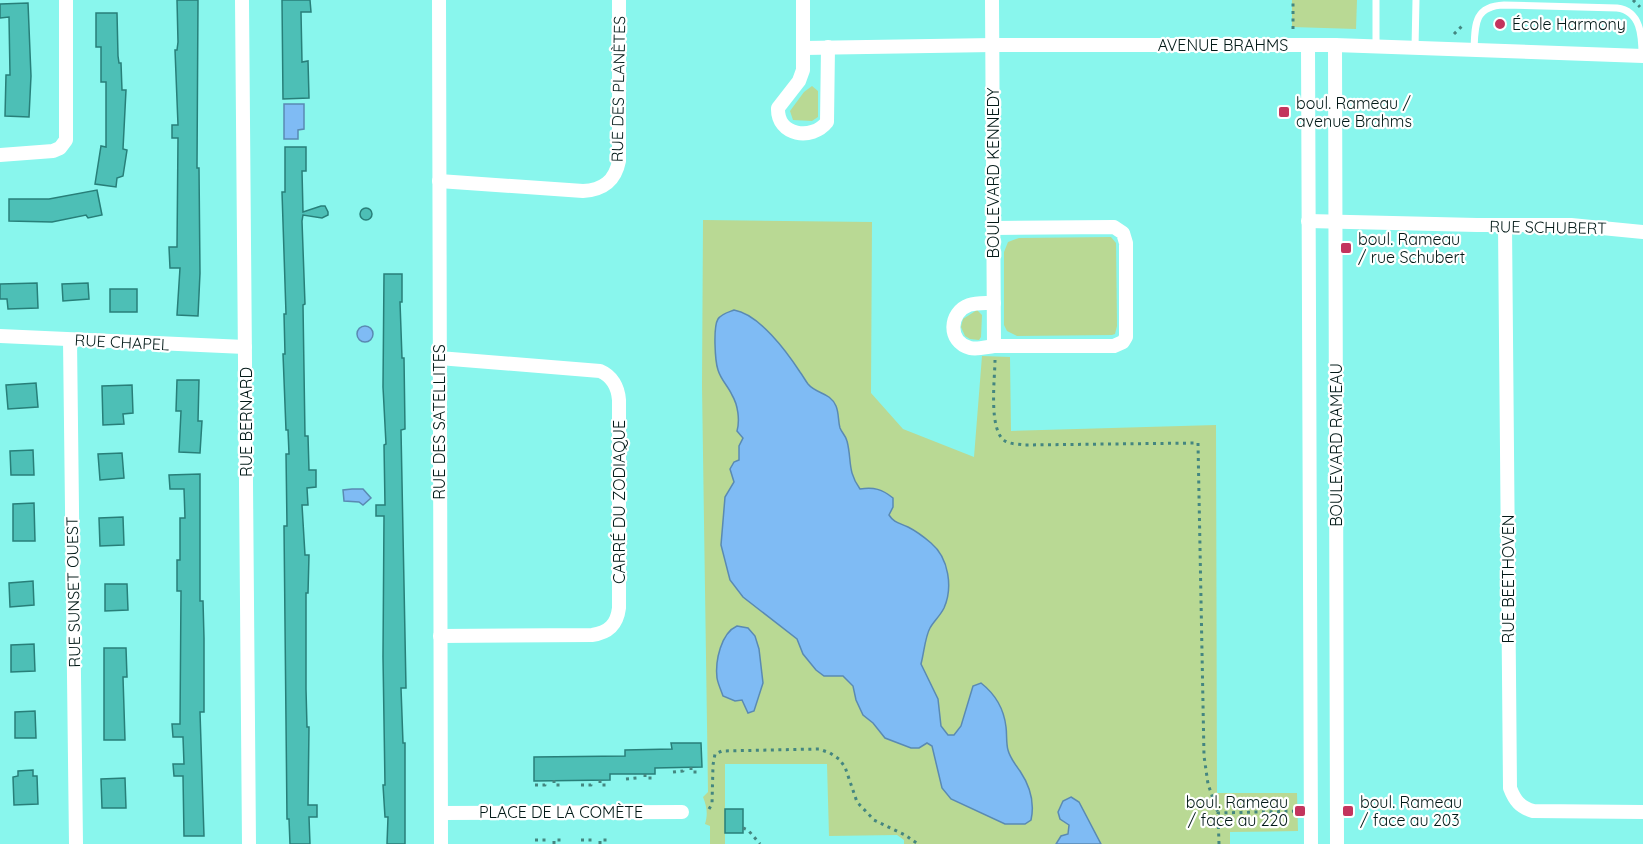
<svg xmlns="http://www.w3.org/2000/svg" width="1643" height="844" font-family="Quicksand,sans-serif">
<rect width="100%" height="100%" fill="#89f6ed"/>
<!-- green -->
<g fill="#b9d994">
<polygon points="1292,0 1357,0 1356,29 1292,27"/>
<polygon points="812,86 818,91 818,117 812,121 793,120 790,111 804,92"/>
<path d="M703 220 872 222 871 393 903 429 974 457 982 356 1010 357 1011 431 1216 425 1217 793H1297L1298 831 1230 832V844H904V840L897 835 829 836 827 764H725V844H710V826L705 824C708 814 707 807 703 797L708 792 702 386Z"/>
<polygon points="1111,237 1116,243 1117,326 1115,334 1112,335 1017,336 1007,331 1004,325 1004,252 1008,242 1019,238"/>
<polygon points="977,310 982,315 981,337 979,340 970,339 965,336 961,327 963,319"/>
</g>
<!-- water -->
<g fill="#7fbbf4" stroke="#5a8ab2" stroke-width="1.5">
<polygon points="284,104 304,104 304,129 298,130 298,139 284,139"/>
<path d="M734 310C759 314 787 352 800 372 803 376 805 380 808 384 816 394 830 392 836 406 839 413 838 421 840 428 842 433 846 436 847 441 852 460 847 471 860 489 874 487 882 489 893 498V507L889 515C894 523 900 523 908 527 916 531 924 537 931 543 949 558 953 588 944 608 940 616 934 621 930 628 925 637 924 653 921 664L938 699 941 726 948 735H954L961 726 973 686 981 683C995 694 1004 709 1006 727 1007 734 1006 743 1008 750 1010 758 1015 764 1020 771 1030 786 1035 802 1031 820L1025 824H1005L951 799 942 788 932 746 927 743 919 748H911L885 738 873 723 863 715 856 700 853 686 843 676H824L816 670 803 654 797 639 743 597 730 580 721 545 725 497 734 482 730 469 734 462 739 460V446L743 438 737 431C740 420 738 405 732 395 728 386 721 380 718 370 715 361 713 327 718 319 721 314 729 312 734 310Z"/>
<circle cx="365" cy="334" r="8"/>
<polygon points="352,489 363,489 371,498 363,505 359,502 344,501 343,490"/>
<path d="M737 626 748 628 755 636 759 649 763 683 754 711 748 713 742 700 735 701 723 696C721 690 718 684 717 678 715 661 721 633 737 626Z"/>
<polygon points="1071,797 1079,802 1101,844 1056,844 1061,836 1068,834 1069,825 1060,819 1058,812 1063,801"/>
</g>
<!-- building -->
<g fill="#4dbfb6" stroke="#287f79" stroke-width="1.5">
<polygon points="177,0 198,0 197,168 199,168 200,273 198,316 177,315 180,268 170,268 169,247 177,247 178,138 172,138 172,125 178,125 175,50 177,50 178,42"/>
<polygon points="282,0 310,0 311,12 301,12 302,62 308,61 309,98 283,99"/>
<polygon points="28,3 31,76 29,117 5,116 6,75 10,75 9,17 0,18 0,4"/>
<polygon points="96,13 117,13 118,56 119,63 121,63 122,90 126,90 123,149 127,150 123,176 117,178 116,187 95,184 101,146 106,147 106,82 101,82 101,47 96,47"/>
<polygon points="285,147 306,147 306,171 302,171 303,212 321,206 325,206 328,212 328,215 322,218 303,215 302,221 305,304 303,305 305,436 308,436 309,470 316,470 316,487 307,488 308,505 302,505 305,555 309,555 308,593 306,593 306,689 307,727 309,727 308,805 317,805 317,817 309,817 310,844 290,844 289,819 287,819 284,526 287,526 286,454 289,454 288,430 286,430 283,354 285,354 284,314 286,314 282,192 285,192"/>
<polygon points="97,190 102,215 88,218 86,215 52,222 9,221 9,199 49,199"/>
<circle cx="366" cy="214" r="6"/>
<polygon points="384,274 402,274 402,302 400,302 402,358 404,358 405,429 401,430 406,688 401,688 403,743 405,743 405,844 387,844 388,817 385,817 383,785 385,785 383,657 384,516 376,516 376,505 385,505 384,445 386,444 383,387"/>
<polygon points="37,283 38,308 8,309 7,299 0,299 0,284"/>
<polygon points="88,283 89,299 63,301 62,284"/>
<rect x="110" y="289" width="27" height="23"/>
<polygon points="177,380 199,380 198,421 202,421 200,453 179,452 181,411 176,411"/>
<polygon points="36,383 38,407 8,409 6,385"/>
<polygon points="132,385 133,413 123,414 124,424 103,425 102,386"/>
<polygon points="33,450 34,475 11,475 10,451"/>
<polygon points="122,453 124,478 100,480 98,454"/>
<polygon points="200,474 200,601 203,601 204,638 204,712 200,712 204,836 184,836 183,776 174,776 173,764 184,764 183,737 173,737 172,724 180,724 181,591 177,591 177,560 180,560 180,518 185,518 184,489 170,489 169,475"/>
<polygon points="34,503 35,541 13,541 13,504"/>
<polygon points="123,517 124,545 100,546 99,518"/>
<polygon points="33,581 34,605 10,607 9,583"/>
<polygon points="105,584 127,584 128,610 105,611"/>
<polygon points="34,644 35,671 11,672 11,645"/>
<polygon points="104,648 126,648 127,677 123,677 125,740 104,740"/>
<polygon points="35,711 36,738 15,738 15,712"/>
<polygon points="671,743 701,743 702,767 655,768 655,774 610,774 610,780 534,781 534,757 625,756 625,750 672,749"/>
<polygon points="33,770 33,776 37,776 38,804 14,805 13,777 18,776 18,771"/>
<polygon points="125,778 126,808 102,808 101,779"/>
<rect x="725" y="809" width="18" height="24"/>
</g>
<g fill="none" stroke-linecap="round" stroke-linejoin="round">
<!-- path -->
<g stroke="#448680" stroke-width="3" stroke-dasharray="3 4.5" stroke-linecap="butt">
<polyline points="1633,0 1640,7"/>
<polyline points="1293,29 1293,0"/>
<polyline points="1454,34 1464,24"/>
<path d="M995 360C995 378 988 430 1005 441 1010 444 1018 444 1024 445L1198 443 1204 756 1208 784 1218 813"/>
<polyline points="691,767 691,772 700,772"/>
<polyline points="673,772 683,771 683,767"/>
<polyline points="645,774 645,778 654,778"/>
<polyline points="626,779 637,778 636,774"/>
<polyline points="554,780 554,785 563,785"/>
<polyline points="600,780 600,785 609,785"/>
<polyline points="535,785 545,785 545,780"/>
<polyline points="581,785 591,785 591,780"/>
<polyline points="709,809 712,804 713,765 715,754 722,751 819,749 830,753 839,759 845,767 857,802 874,820 905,835 918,844"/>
<polyline points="743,828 748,830 760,844"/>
<polyline points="535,840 546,840 546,844"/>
<polyline points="581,840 592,840 592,844"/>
<polyline points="554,844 554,840 563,840"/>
<polyline points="600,844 600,840 609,840"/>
<polyline points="1219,844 1218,813 1298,811"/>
</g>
<!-- lane -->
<g stroke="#fff" stroke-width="7">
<polyline points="1376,46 1376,0"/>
<polyline points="1415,48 1416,0"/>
<path d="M1474 50C1475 25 1474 6 1504 5L1617 8C1641 11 1642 36 1642 56"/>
</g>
<!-- street -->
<g stroke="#fff" stroke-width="14">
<polyline points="242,0 249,844"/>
<polyline points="439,0 441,844"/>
<path d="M803 0V70L799 81 778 108C777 136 812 141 827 122L828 47"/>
<polyline points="992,0 994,346"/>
<polyline points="1308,45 1311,844"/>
<polyline points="1335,45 1337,844"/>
<polyline points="804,48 993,45 1335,45 1643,56"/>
<polyline points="0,155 53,151 60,148 66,140 66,0"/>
<path d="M439 181 583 191C603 190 615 181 619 161V0"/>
<polyline points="1308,221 1477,225 1571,225 1643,232"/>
<path d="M1505 225 1510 788C1515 801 1520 807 1533 811L1643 812"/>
<path d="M993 228 1114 227 1123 233 1126 243V337L1123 342 1114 346H994C986 347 977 350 970 348 947 342 949 312 969 305 977 302 986 303 994 303"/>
<polyline points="0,336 245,347"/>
<polyline points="70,340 76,844"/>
<path d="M439 358 600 371C612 376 618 387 619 400V608C617 624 609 633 592 635L440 636"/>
<polyline points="441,813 682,812"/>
</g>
</g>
<!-- markers -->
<g fill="#c3345d" stroke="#fff" stroke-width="2">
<circle cx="1500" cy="24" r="6"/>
<rect x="1278" y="106" width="12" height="12" rx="3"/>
<rect x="1340" y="242" width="12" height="12" rx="3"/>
<rect x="1294" y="805" width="12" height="12" rx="3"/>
<rect x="1342" y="805" width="12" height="12" rx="3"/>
</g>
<g text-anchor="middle" stroke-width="4.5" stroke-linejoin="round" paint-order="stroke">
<!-- poi labels -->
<g font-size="16" fill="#021917" stroke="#fff" text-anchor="start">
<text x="1512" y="30">École Harmony</text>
<text x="1296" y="109">boul. Rameau /<tspan x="1296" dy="18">avenue Brahms</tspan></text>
<text x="1358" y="245">boul. Rameau<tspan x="1358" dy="18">/ rue Schubert</tspan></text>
<text x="1288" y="808" text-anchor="end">boul. Rameau<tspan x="1288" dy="18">/ face au 220</tspan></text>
<text x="1360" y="808">boul. Rameau<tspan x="1360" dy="18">/ face au 203</tspan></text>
</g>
<!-- street labels -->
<g font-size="16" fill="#021917" stroke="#fff">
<text x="1223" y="51">AVENUE BRAHMS</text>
<text transform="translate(618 89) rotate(-89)" y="6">RUE DES PLANÈTES</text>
<text transform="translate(993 173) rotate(-90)" y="6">BOULEVARD KENNEDY</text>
<text transform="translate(1548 227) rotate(1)" y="6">RUE SCHUBERT</text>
<text transform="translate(122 342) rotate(3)" y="6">RUE CHAPEL</text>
<text transform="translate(246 422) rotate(-90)" y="6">RUE BERNARD</text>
<text transform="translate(439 422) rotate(-90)" y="6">RUE DES SATELLITES</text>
<text transform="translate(1336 445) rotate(-90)" y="6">BOULEVARD RAMEAU</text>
<text transform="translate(619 502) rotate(-90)" y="6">CARRÉ DU ZODIAQUE</text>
<text transform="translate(1508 579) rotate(-90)" y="6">RUE BEETHOVEN</text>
<text transform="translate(73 592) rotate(-91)" y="6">RUE SUNSET OUEST</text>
<text x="561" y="818">PLACE DE LA COMÈTE</text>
</g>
</g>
</svg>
